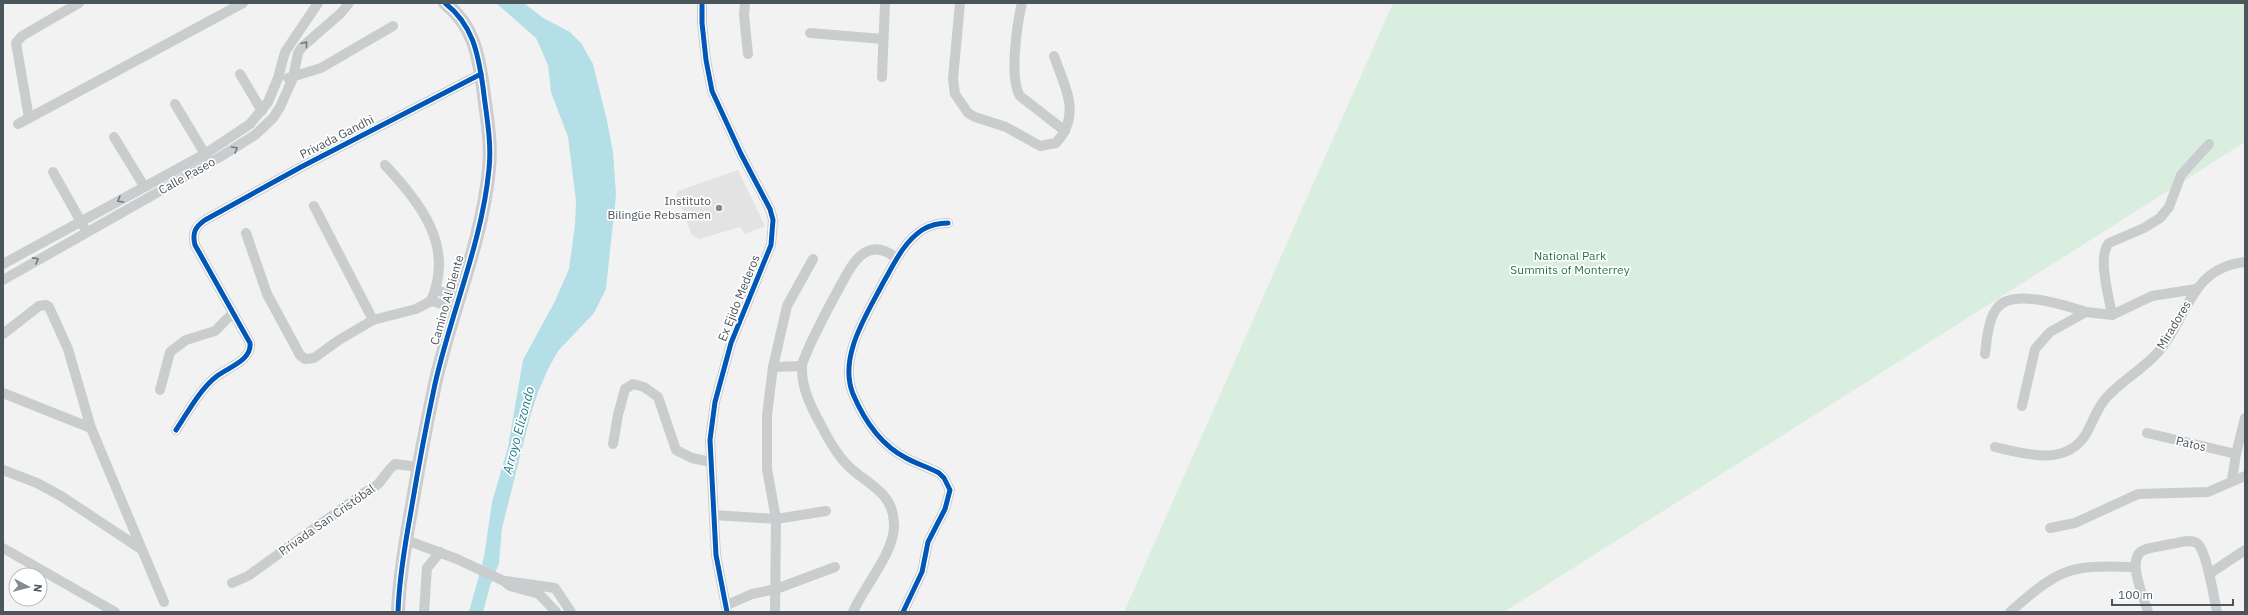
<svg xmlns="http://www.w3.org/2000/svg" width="2248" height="615" font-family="'IBM Plex Sans',sans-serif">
<rect width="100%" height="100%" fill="#f2f2f2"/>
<!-- education -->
<polygon fill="#e4e3e4" points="738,170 765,226 745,234 740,227 699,239 692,235 676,194 678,191"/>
<!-- green -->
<polygon fill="#daeee0" points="1393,3 2245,3 2245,142 1504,612 1124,612"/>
<!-- water -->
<polygon fill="#b4dfe7" points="496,3 524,3 543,18 570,32 581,43 593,64 607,121 613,152 616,195 606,289 594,313 558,351 548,369 538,392 530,417 502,528 499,563 490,586 483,612 469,612 484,557 492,502 508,447 523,360 555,301 569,269 575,225 576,201 568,137 551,92 548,65 536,38"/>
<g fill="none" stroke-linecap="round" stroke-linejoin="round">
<!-- street -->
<g stroke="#cacdce" stroke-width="10">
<polyline points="702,3 702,23 706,60 712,91 741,154 770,209 773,220 771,245 731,343 715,402 710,440 716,555 727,612"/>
<polyline points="745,3 744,15 748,54"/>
<path d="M960 3 953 79 955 94 968 113 975 117 1006 127 1040 146 1056 143C1082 114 1065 88 1054 56"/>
<path d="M1022 3C1017 24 1009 78 1020 96L1065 131"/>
<polyline points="810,33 883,39"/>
<polyline points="240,74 262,111"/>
<polyline points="882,77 885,3"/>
<polyline points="288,78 321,68 393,26"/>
<polyline points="175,104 208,159"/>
<polyline points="29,118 16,43 22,36 79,3"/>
<polyline points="18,124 243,3"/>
<polyline points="114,137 144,186"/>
<path d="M385 165C421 204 455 246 431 301"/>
<polyline points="53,172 84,227"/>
<polyline points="314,206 373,320"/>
<polyline points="246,233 267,294 300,355 305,359 314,358 339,340 373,320 416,309 431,301"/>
<polyline points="3,264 205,154 250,124 268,102 278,78 285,52 318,3"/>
<polyline points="3,280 220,157 255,135 273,118 280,107 293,78 298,53 302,47 341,13 349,3"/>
<polyline points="435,290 460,297"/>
<polyline points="431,301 456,308"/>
<path d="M2112 315C2109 296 2097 257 2109 243L2144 228 2160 218 2169 207 2181 175 2209 144"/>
<polyline points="3,334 39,306 46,305 49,307 68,349 91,428 164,602"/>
<path d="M1985 354C1987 339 1988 318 1998 307 2014 288 2067 306 2086 312"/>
<polyline points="773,367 802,366"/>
<polyline points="160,390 170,352 186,340 215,331 233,313"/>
<polyline points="3,393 91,428"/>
<polyline points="2022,406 2035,349 2050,332 2086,312 2112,315 2152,296 2196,289"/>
<path d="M176 430C188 412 200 389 217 376 229 367 252 360 250 343L195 245C192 233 195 227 205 220L301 167 481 74"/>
<polyline points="2147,433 2236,454"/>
<polyline points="613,444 618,415 625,389 633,384 644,387 658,397 676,450 692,458 711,462"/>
<path d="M1995 447C2025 454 2066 467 2086 434 2093 422 2097 407 2107 397 2123 379 2144 369 2159 351 2189 316 2190 268 2245 262"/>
<polyline points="3,470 37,483 61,496 141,549"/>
<polyline points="2232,480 2236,454 2245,418"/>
<polyline points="714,515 776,519 826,511"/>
<polyline points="2050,528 2075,523 2138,494 2208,492 2245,476"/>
<polyline points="406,540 457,559 504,581 510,586 539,594 556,612"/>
<polyline points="3,548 115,612"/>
<polyline points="2209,574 2245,550"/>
<polyline points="506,581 555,588 571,612"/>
<path d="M232 583 248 576 365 492C384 484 381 476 395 464L418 467"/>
<polyline points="727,605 752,594 776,589 835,567"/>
<polyline points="424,612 427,568 440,552"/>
<polyline points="775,612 776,519 767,469 767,415 773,367 787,306 813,259"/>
<path d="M853 612C864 586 896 551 894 523 893 496 874 487 855 472 840 460 831 444 822 427 812 409 801 388 802 367 802 361 807 353 809 347 821 321 834 297 848 272 860 251 875 241 896 258"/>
<path d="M903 612 922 572 928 542 945 509 950 490 944 478 939 473C928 467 917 464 906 458 881 445 864 420 853 394 838 357 867 314 883 283 894 264 903 243 922 230 930 225 939 223 948 223"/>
<path d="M2010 612C2029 596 2051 574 2077 569 2095 565 2116 567 2135 567"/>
<path d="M2148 612C2144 598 2125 557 2144 550 2152 547 2162 546 2171 544 2179 543 2191 538 2198 544 2207 553 2214 598 2217 612"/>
</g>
<!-- secondary -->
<path stroke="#cbcdcf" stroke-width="14" d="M398 612C399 579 405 544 411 511 418 469 426 426 435 384 451 312 482 243 489 169 492 142 486 114 483 87 478 53 473 25 445 3"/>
<!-- cycleway casing -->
<g stroke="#fff" stroke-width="8">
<g id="cycleway">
<polyline points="702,3 702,23 706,60 712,91 741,154 770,209 773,220 771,245 731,343 715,402 710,440 716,555 727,612"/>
<path d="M176 430C188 412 200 389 217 376 229 367 252 360 250 343L195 245C192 233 195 227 205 220L301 167 481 74"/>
<path d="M398 612C399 579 405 544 411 511 418 469 426 426 435 384 451 312 482 243 489 169 492 142 486 114 483 87 478 53 473 25 445 3"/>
<path d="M903 612 922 572 928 542 945 509 950 490 944 478 939 473C928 467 917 464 906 458 881 445 864 420 853 394 838 357 867 314 883 283 894 264 903 243 922 230 930 225 939 223 948 223"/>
</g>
</g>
<!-- cycleway -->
<use href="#cycleway" stroke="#0057b8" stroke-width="5"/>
</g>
<!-- one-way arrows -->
<defs><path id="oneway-chevron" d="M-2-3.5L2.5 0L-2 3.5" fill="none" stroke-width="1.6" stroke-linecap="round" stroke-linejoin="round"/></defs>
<g stroke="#71797e">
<use href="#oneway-chevron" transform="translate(305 44) rotate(-52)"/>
<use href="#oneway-chevron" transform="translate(235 149) rotate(-31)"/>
<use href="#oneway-chevron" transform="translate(120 200) rotate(150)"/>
<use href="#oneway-chevron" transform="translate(36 260) rotate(-29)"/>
</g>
<!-- markers -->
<circle fill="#858c90" stroke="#fff" stroke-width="1.5" cx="719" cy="208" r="4"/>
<g text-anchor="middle" stroke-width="3.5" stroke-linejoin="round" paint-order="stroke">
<!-- street labels -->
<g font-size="12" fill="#4b555c" stroke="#fff">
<text transform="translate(337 137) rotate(-27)" y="4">Privada Gandhi</text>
<text transform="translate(187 176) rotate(-29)" y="4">Calle Paseo</text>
<text transform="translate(739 298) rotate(-68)" y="4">Ex Ejido Mederos</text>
<text transform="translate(447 300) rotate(-74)" y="4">Camino Al Diente</text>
<text transform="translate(2174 325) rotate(-59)" y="4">Miradores</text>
<text transform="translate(2191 444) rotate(13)" y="4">Patos</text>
<text transform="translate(327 520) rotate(-35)" y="4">Privada San Cristóbal</text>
</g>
<!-- poi labels -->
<g font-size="12" fill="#4b555c" stroke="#fff" text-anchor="end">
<text x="711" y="205">Instituto<tspan x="711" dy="14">Bilingüe Rebsamen</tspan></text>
</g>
<!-- park labels -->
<g font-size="12" fill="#247648" stroke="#fff">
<text x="1570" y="260">National Park<tspan x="1570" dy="14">Summits of Monterrey</tspan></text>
</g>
<!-- water labels -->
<g font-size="13" font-style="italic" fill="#1e7d8d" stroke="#fff">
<text transform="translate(518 430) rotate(-75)" y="5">Arroyo Elizondo</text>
</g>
</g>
<!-- border -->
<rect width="2248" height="615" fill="none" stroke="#4b555c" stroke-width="8"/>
<!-- north arrow -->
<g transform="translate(28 587) rotate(97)"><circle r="19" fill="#ffffff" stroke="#b7bbbe"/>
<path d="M0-3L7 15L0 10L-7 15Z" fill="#858c90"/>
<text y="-6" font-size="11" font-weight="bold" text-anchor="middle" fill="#4b555c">N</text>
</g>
<!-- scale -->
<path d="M2112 599v6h121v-6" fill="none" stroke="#4b555c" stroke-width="2"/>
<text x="2118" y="599" font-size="12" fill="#4b555c" stroke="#ffffff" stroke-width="3" paint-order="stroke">100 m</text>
</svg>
